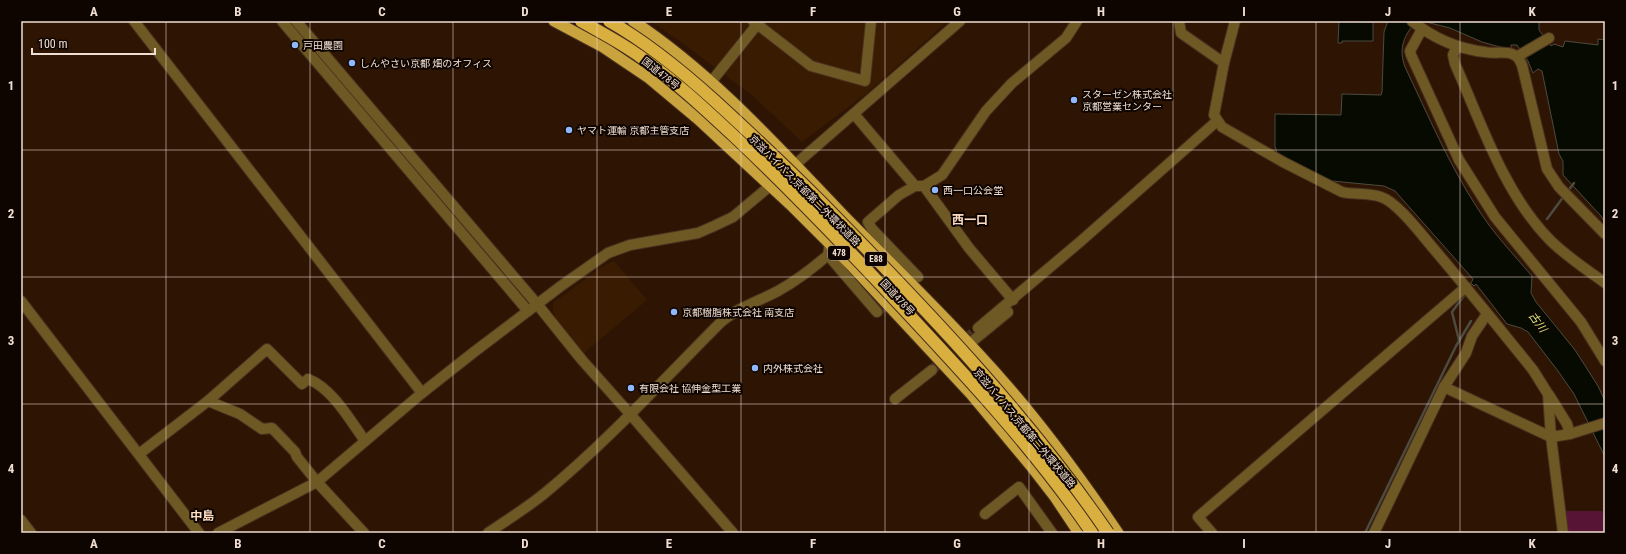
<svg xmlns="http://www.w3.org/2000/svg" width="1626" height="554" font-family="'Roboto Condensed','Noto Sans JP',sans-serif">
<rect width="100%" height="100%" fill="#2e1503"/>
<!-- built -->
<g fill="#391b02">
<polygon points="650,21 948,21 867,93 802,142 754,97 681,42"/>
<polygon points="614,261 647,300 584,353 556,319 553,310 553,303 600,268"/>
</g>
<!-- green -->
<polygon fill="#581435" points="1565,511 1602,511 1605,519 1605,533 1565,533"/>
<!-- water -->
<g fill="#070a00" stroke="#4d4a3f">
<polygon points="1339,21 1373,22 1373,41 1342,41 1342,43 1338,43"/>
<path d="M1388 21H1417C1404 34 1398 49 1405 67 1428 115 1449 165 1478 209 1493 233 1513 254 1532 276L1531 293 1536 302 1575 350 1598 386 1605 401V457L1574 394 1558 371 1528 332 1521 328 1507 324 1476 284 1474 286 1471 283 1473 279 1395 191 1384 186 1332 181 1277 153 1275 146V114L1341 115 1342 94 1381 95 1382 92 1384 32Z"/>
<polygon points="1422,21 1539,21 1539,30 1551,46 1554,44 1563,47 1565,41 1598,45 1598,39 1605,40 1605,222 1601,216 1563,175 1563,161 1559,154 1542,71 1538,69 1533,73 1528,61 1517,45 1511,45 1511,50 1482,42 1450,28"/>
</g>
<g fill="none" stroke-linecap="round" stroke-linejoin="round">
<!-- stream -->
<g stroke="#4d4a3f" stroke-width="2.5">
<polyline points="1567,192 1574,183"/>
<polyline points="1547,219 1564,196"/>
<polyline points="1459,340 1452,312 1465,294"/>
<polyline points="1365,533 1456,346 1471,321"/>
</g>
<!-- minor-tunnel -->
<g stroke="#4b3322" stroke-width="10" stroke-dasharray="10 5" stroke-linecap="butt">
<polyline points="877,312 910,283"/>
<polyline points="932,370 978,328"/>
</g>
<!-- minor casing -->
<g stroke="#493120" stroke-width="12">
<g id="minor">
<polyline points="134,21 422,393"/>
<polyline points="282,21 528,311"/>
<polyline points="296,21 537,304 582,360 630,414 733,533"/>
<polyline points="753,21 811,66 865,81 871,21"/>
<path d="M1179 21 1181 33 1224 63 1214 115 1222 127 1283 162 1342 192C1354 195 1368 192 1381 197 1397 202 1421 234 1433 248 1467 288 1500 329 1533 370L1548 394 1551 437 1563 533"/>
<path d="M1412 21C1433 38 1458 49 1485 52 1493 54 1504 51 1512 54 1518 56 1519 59 1522 65L1547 169 1559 187 1605 234"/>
<polyline points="1422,29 1410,51 1411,55 1459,160 1495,217 1581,322 1605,361"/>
<path d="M1457 46 1453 55 1455 64C1481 122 1503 191 1548 238 1564 255 1586 269 1605 283"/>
<polyline points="1518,56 1549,38"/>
<polyline points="1224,63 1235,21"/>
<polyline points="711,82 760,21"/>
<polyline points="854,114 915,186 924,186 942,175 986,111 1012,83 1066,38 1077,21"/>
<polyline points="789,170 960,21"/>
<polyline points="915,186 899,195 868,222 872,229 918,277"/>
<polyline points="924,186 969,248 1013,300"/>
<polyline points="828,255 877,312"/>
<polyline points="21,301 199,533"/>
<polyline points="978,328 1081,241 1217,121"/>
<polyline points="969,344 1008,312"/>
<polyline points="1444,387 1551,437 1570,434 1605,423"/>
<polyline points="1549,395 1567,424 1570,434"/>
<polyline points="895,399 932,370"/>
<polyline points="139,454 208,401"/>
<path d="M317 482 297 457 295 452 272 428 262 429 240 414 208 401 267 349 302 384 308 379C332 388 350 420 365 441"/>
<polyline points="985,514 1019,487 1052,533"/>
<polyline points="21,520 31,533"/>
<polyline points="218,533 317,482 422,393 474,352 561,286 608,253 630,245 698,233 714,226 733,217 777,180"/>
<path d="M488 533C507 520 528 507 545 493 608 441 663 380 721 322 737 308 759 301 778 291 796 281 813 268 828 255L830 243"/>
<polyline points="1212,533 1198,517 1466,287"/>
<polyline points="1374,533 1444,387 1466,353 1472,336 1487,314"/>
</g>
</g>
<!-- tertiary casing -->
<g stroke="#493120" stroke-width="12">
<polyline id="tertiary" points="317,482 364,533"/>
</g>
<!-- trunk casing -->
<g stroke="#493120" stroke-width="13">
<g id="trunk">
<polyline points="554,21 603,47 649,78 698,119 793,207 851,265 971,394 1031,466 1055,497 1079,533"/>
<path d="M633 21C713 74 778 147 844 216 900 273 957 328 1009 388 1049 434 1084 483 1118 533"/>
</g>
</g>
<!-- minor -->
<use href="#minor" stroke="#6e5924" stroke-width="10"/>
<!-- tertiary -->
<use href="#tertiary" stroke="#6e5924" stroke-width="10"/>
<!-- trunk -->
<use href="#trunk" stroke="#c9a33e" stroke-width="11"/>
<!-- motorway-bridge casing -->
<g stroke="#493120" stroke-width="14" stroke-linecap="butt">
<g id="motorway-bridge">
<path d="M581 21C600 32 620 42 638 55 673 79 704 108 735 137 787 186 836 237 884 288 957 366 1032 445 1092 533"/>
<path d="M609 21C648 43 683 72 715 101 751 134 786 167 820 201 922 305 1026 413 1108 533"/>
</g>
</g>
<!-- motorway-bridge -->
<use href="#motorway-bridge" stroke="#d9af3f" stroke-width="12"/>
</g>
<!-- grid -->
<path fill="none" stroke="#f0ded2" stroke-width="1" stroke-opacity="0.55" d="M166 21V533M310 21V533M453 21V533M597 21V533M741 21V533M885 21V533M1029 21V533M1173 21V533M1316 21V533M1460 21V533M21 150H1605M21 277H1605M21 404H1605"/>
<!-- markers -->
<g fill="#91b8fd" stroke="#0e0501" stroke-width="1.5">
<circle cx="295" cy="45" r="4"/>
<circle cx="352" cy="63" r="4"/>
<circle cx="1074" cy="100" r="4"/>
<circle cx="569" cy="130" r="4"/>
<circle cx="935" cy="190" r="4"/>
<circle cx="674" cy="312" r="4"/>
<circle cx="755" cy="368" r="4"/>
<circle cx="631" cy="388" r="4"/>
</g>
<g text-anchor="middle" stroke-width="4" stroke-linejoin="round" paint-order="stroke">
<!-- shield labels -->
<g fill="#0e0501" stroke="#ac9d93" stroke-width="1">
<rect x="828" y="246" width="22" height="14" rx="3"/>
<rect x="865" y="252" width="22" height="14" rx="3"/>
</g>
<g font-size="9" font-weight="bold" fill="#f0ded2">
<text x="839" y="256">478</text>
<text x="876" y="262">E88</text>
</g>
<!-- poi labels -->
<g font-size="10" fill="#f0ded2" stroke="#0e0501" text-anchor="start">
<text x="303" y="49">戸田農園</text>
<text x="360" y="67">しんやさい京都 畑のオフィス</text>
<text x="1082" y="98">スターゼン株式会社<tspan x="1082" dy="12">京都営業センター</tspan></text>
<text x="577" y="134">ヤマト運輸 京都主管支店</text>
<text x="943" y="194">西一口公会堂</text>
<text x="682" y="316">京都樹脂株式会社 南支店</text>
<text x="763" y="372">内外株式会社</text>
<text x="639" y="392">有限会社 協伸金型工業</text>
</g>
<!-- street labels -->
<g font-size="10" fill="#f0ded2" stroke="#0e0501">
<text transform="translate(661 73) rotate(38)" y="4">国道478号</text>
<text transform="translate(805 190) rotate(45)" y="4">京滋バイパス;京都第二外環状道路</text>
<text transform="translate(898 297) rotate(47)" y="4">国道478号</text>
<text transform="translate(1025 428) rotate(50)" y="4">京滋バイパス;京都第二外環状道路</text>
</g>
<!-- water labels -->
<g font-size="11" font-style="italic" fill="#d1e779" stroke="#0e0501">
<text transform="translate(1538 322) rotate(54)" y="4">古川</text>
</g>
<!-- quarter labels -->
<g font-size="12" font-weight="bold" fill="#fedcc4" stroke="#0e0501">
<text x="970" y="224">西一口</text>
<text x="202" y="520">中島</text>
</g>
</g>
<!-- border -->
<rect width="1626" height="554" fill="none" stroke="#0e0501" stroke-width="44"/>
<!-- scale -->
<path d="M32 48v6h123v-6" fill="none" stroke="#f0ded2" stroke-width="2"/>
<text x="38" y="48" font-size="12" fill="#f0ded2" stroke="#0e0501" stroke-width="3" paint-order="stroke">100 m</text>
<rect x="22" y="22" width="1582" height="510" fill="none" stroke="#f0ded2" stroke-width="1.5"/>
<g font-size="13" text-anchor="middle" font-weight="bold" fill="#f0ded2">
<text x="94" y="16">A</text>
<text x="238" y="16">B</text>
<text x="382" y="16">C</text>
<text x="525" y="16">D</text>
<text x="669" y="16">E</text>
<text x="813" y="16">F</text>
<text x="957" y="16">G</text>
<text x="1101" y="16">H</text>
<text x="1244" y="16">I</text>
<text x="1388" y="16">J</text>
<text x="1532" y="16">K</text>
<text x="11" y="90">1</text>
<text x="1615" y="90">1</text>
<text x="11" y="218">2</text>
<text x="1615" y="218">2</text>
<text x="11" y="345">3</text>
<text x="1615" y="345">3</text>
<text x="11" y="473">4</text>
<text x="1615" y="473">4</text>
<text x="94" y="548">A</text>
<text x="238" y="548">B</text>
<text x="382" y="548">C</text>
<text x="525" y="548">D</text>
<text x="669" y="548">E</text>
<text x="813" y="548">F</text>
<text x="957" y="548">G</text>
<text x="1101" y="548">H</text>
<text x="1244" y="548">I</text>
<text x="1388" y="548">J</text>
<text x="1532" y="548">K</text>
</g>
</svg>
